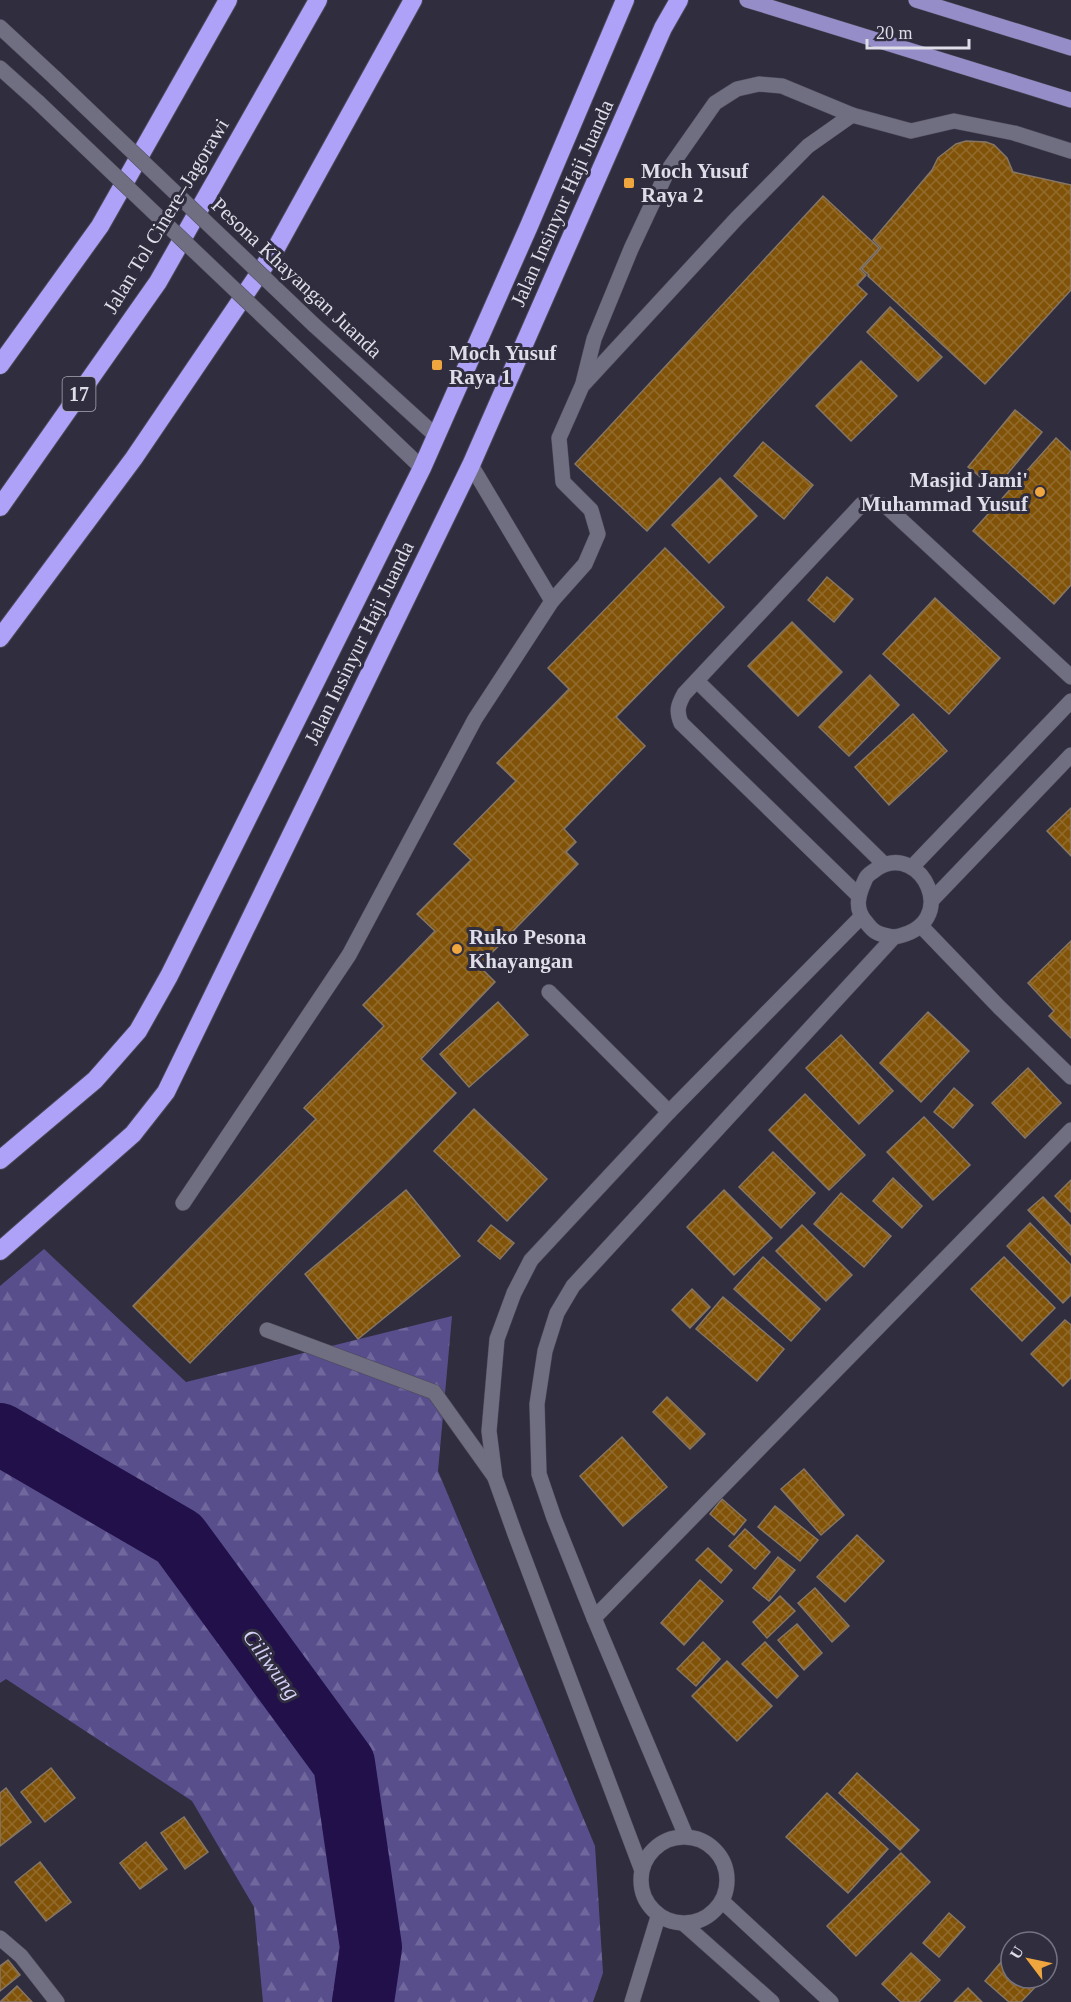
<svg xmlns="http://www.w3.org/2000/svg" width="1071" height="2002" font-family="Georgia,serif">
<defs>
<pattern id="forest-firs" width="22" height="20" patternUnits="userSpaceOnUse" patternTransform="scale(1.5)"><rect width="22" height="20" fill="#594e8c"/><path d="M5 1l3.5 6h-7zM16 11l3.5 6h-7z" fill="#70679c"/></pattern>
<pattern id="building-cross-hatch" width="8" height="8" patternUnits="userSpaceOnUse" patternTransform="scale(1.5)"><rect width="8" height="8" fill="#805309"/><path d="M0 0l8 8M0 8l8-8" fill="none" stroke="#926b2d"/></pattern>
</defs>
<rect width="100%" height="100%" fill="#2f2d3e"/>
<!-- forest -->
<polygon fill="url(#forest-firs)" points="44,1249 186,1382 452,1316 438,1471 595,1846 603,1973 593,2002 263,2002 254,1907 192,1801 6,1679 0,1683 0,1286"/>
<g fill="none" stroke-linecap="round" stroke-linejoin="round">
<!-- river -->
<polyline stroke="#211049" stroke-width="62" points="0,1434 179,1538 344,1763 371,1947 363,2002"/>
</g>
<!-- building -->
<g fill="url(#building-cross-hatch)" stroke="#857666" stroke-width="1.5">
<polygon points="966,141 986,142 994,145 1007,158 1013,172 1071,185 1071,290 985,384 868,276 869,275 862,269 881,248 873,240 932,170 938,158 956,144"/>
<polygon points="823,196 879,248 860,269 866,275 857,285 867,294 647,531 575,464"/>
<polygon points="890,307 942,357 918,381 867,332"/>
<polygon points="861,361 897,396 851,441 816,406"/>
<polygon points="1015,410 1042,432 995,489 968,467"/>
<polygon points="1056,438 1071,452 1071,585 1054,604 973,531"/>
<polygon points="763,442 813,485 784,519 734,476"/>
<polygon points="720,478 757,516 709,563 672,525"/>
<polygon points="665,548 724,607 616,717 645,746 564,829 576,842 566,852 578,864 479,966 495,982 421,1059 456,1093 190,1363 133,1306 316,1119 304,1108 384,1026 363,1005 435,931 417,914 471,860 454,844 516,781 497,763 569,689 548,668"/>
<polygon points="827,577 853,599 834,622 808,600"/>
<polygon points="935,598 1000,658 949,714 883,654"/>
<polygon points="792,622 842,672 798,716 748,666"/>
<polygon points="870,675 899,705 849,756 819,727"/>
<polygon points="913,714 947,751 889,805 855,767"/>
<polygon points="1071,808 1071,856 1047,831"/>
<polygon points="1071,941 1071,1038 1049,1016 1054,1011 1028,983"/>
<polygon points="498,1002 528,1035 469,1087 440,1054"/>
<polygon points="928,1012 969,1051 921,1102 880,1063"/>
<polygon points="841,1035 893,1091 859,1124 806,1068"/>
<polygon points="1028,1068 1061,1103 1025,1138 992,1103"/>
<polygon points="954,1088 973,1105 953,1128 934,1112"/>
<polygon points="805,1094 865,1155 829,1190 769,1130"/>
<polygon points="474,1109 547,1179 507,1221 434,1151"/>
<polygon points="924,1117 970,1165 933,1200 887,1152"/>
<polygon points="773,1152 815,1193 781,1228 739,1187"/>
<polygon points="893,1178 922,1206 902,1228 873,1201"/>
<polygon points="1071,1180 1071,1212 1055,1196"/>
<polygon points="406,1190 460,1256 358,1339 305,1274"/>
<polygon points="724,1190 772,1238 734,1275 687,1227"/>
<polygon points="841,1193 891,1236 864,1267 814,1224"/>
<polygon points="1043,1197 1071,1226 1071,1255 1028,1210"/>
<polygon points="1030,1223 1071,1265 1071,1295 1063,1303 1007,1246"/>
<polygon points="491,1225 514,1243 500,1259 478,1241"/>
<polygon points="802,1225 852,1275 826,1301 776,1251"/>
<polygon points="763,1257 820,1309 791,1341 734,1289"/>
<polygon points="1004,1257 1055,1308 1022,1341 971,1289"/>
<polygon points="692,1289 710,1307 690,1328 672,1310"/>
<polygon points="723,1297 784,1349 757,1381 696,1329"/>
<polygon points="1065,1320 1071,1325 1071,1378 1063,1386 1031,1354"/>
<polygon points="667,1397 705,1434 690,1449 653,1412"/>
<polygon points="622,1437 667,1487 623,1526 580,1476"/>
<polygon points="804,1469 844,1515 821,1535 781,1489"/>
<polygon points="722,1499 746,1520 734,1535 710,1514"/>
<polygon points="775,1506 818,1540 800,1561 758,1527"/>
<polygon points="745,1529 770,1552 755,1569 729,1546"/>
<polygon points="857,1535 884,1561 845,1602 817,1577"/>
<polygon points="708,1548 732,1570 721,1583 696,1560"/>
<polygon points="778,1557 795,1570 769,1601 753,1588"/>
<polygon points="700,1580 723,1601 684,1645 661,1623"/>
<polygon points="815,1588 849,1626 832,1642 798,1603"/>
<polygon points="780,1596 795,1611 767,1638 753,1622"/>
<polygon points="797,1624 822,1653 804,1670 778,1640"/>
<polygon points="703,1642 720,1659 696,1686 677,1669"/>
<polygon points="765,1642 798,1676 777,1698 742,1664"/>
<polygon points="727,1661 772,1706 737,1741 692,1696"/>
<polygon points="51,1768 75,1798 45,1822 21,1792"/>
<polygon points="857,1773 919,1830 900,1850 839,1793"/>
<polygon points="6,1788 31,1822 0,1846 0,1793"/>
<polygon points="827,1793 888,1849 848,1893 786,1837"/>
<polygon points="184,1817 208,1852 185,1869 161,1833"/>
<polygon points="146,1842 167,1869 140,1889 120,1863"/>
<polygon points="901,1853 930,1882 856,1956 827,1926"/>
<polygon points="40,1862 71,1902 46,1921 15,1882"/>
<polygon points="949,1913 965,1927 939,1957 923,1943"/>
<polygon points="911,1953 940,1980 919,2002 901,2002 882,1984"/>
<polygon points="1007,1955 1011,1958 1011,1978 1033,1978 1039,1983 1021,2002 1009,2002 985,1981"/>
<polygon points="8,1960 20,1975 0,1991 0,1966"/>
<polygon points="17,1986 32,2002 0,2002"/>
<polygon points="968,1988 982,2002 954,2002"/>
</g>
<g fill="none" stroke-linecap="round" stroke-linejoin="round">
<!-- minor casing -->
<g stroke="#4b4957" stroke-width="16">
<g id="minor">
<polyline points="0,27 55,78"/>
<polyline points="0,68 38,102"/>
<polyline points="314,325 435,435"/>
<polyline points="293,345 422,468"/>
<polyline points="583,383 594,339 631,249 668,170 715,103 737,89 759,84 782,86 852,115 911,131 954,121 1014,133 1071,151"/>
<polyline points="471,465 552,601"/>
<polyline points="697,681 884,864"/>
<polyline points="912,867 1071,701"/>
<path d="M858 895 681 723C676 711 678 705 684 694L862 504 874 502 887 507 1071 677"/>
<polyline points="932,900 1071,755"/>
<polyline points="921,926 999,1007 1071,1077"/>
<polyline points="549,992 669,1112"/>
<polyline points="183,1203 349,955 475,719 552,601 585,564 598,534 591,510 563,482 559,438 582,386 737,218 808,146 852,115"/>
<polyline points="267,1330 434,1392 494,1476"/>
<polyline points="594,1618 1071,1130"/>
<path d="M686 1836 594 1618 554 1518 539 1474 537 1404 545 1351 557 1313 573 1286 894 937C964 925 921 841 878 868 873 872 867 874 865 880 858 895 854 909 866 922 869 926 872 930 876 932 881 935 888 936 894 937"/>
<circle cx="684" cy="1880" r="43"/>
<polyline points="641,1868 515,1534 495,1478 489,1431 497,1339 514,1293 531,1260 669,1112 861,917"/>
<polyline points="722,1901 831,2002"/>
<polyline points="684,1924 772,2002"/>
<polyline points="0,1938 21,1956 57,2002"/>
<polyline points="632,2002 658,1917"/>
</g>
</g>
<!-- major casing -->
<g stroke="#4b4957" stroke-width="16">
<g id="major">
<polyline points="747,0 1071,100"/>
<polyline points="916,0 1071,48"/>
</g>
</g>
<!-- highway casing -->
<g stroke="#4b4957" stroke-width="20">
<g id="highway">
<polyline points="0,365 100,226 228,0"/>
<polyline points="0,507 158,282 318,0"/>
<polyline points="0,638 134,458 275,250 413,0"/>
<polyline points="0,1160 95,1080 138,1031 169,976 422,468 529,226 625,0"/>
<polyline points="0,1251 133,1134 166,1092 471,465 663,28 679,0"/>
</g>
</g>
<!-- minor -->
<use href="#minor" stroke="#706e81" stroke-width="15"/>
<!-- major -->
<use href="#major" stroke="#958dc8" stroke-width="15"/>
<!-- highway -->
<use href="#highway" stroke="#aea1f8" stroke-width="18"/>
<!-- minor-bridge casing -->
<g stroke="#4b4957" stroke-width="16" stroke-linecap="butt">
<g id="minor-bridge">
<polyline points="55,78 314,325"/>
<polyline points="38,102 293,345"/>
</g>
</g>
<!-- minor-bridge -->
<use href="#minor-bridge" stroke="#706e81" stroke-width="15"/>
</g>
<!-- markers -->
<g fill="#f0a63e" stroke="#2f2d3e" stroke-width="2">
<rect x="623" y="177" width="12" height="12" rx="3"/>
<rect x="431" y="359" width="12" height="12" rx="3"/>
<circle cx="1040" cy="492" r="6"/>
<circle cx="457" cy="949" r="6"/>
</g>
<g text-anchor="middle" stroke-width="6" stroke-linejoin="round" paint-order="stroke">
<!-- shield labels -->
<rect fill="#2f2d3e" stroke="#aaa8b5" stroke-width="1.5" x="62.5" y="377" width="33" height="34" rx="4.5"/>
<g font-size="20" font-weight="bold" fill="#dedde8">
<text x="79" y="401">17</text>
</g>
<!-- poi labels -->
<g font-size="21" font-weight="bold" fill="#dedde8" stroke="#2f2d3e" text-anchor="start">
<text x="641" y="178">Moch Yusuf<tspan x="641" dy="24">Raya 2</tspan></text>
<text x="449" y="360">Moch Yusuf<tspan x="449" dy="24">Raya 1</tspan></text>
<text x="1028" y="487" text-anchor="end">Masjid Jami'<tspan x="1028" dy="24">Muhammad Yusuf</tspan></text>
<text x="469" y="944">Ruko Pesona<tspan x="469" dy="24">Khayangan</tspan></text>
</g>
<!-- street labels -->
<g font-size="21" fill="#dedde8" stroke="#2f2d3e">
<text transform="translate(562 203) rotate(-66)" y="7">Jalan Insinyur Haji Juanda</text>
<text transform="translate(166 216) rotate(-59)" y="7">Jalan Tol Cinere–Jagorawi</text>
<text transform="translate(297 278) rotate(43)" y="7">Pesona Khayangan Juanda</text>
<text transform="translate(359 643) rotate(-64)" y="7">Jalan Insinyur Haji Juanda</text>
</g>
<!-- water labels -->
<g font-size="22" font-style="italic" fill="#d4d0f6" stroke="#2f2d3e">
<text transform="translate(272 1664) rotate(54)" y="8">Ciliwung</text>
</g>
</g>
<!-- north arrow -->
<g transform="translate(1029 1960) rotate(302)"><circle r="28" fill="#2f2d3e" stroke="#757382" stroke-width="1.5"/>
<path d="M0-4.5L10 22L0 15L-10 22Z" fill="#f0a63e"/>
<text y="-9" font-size="16" font-weight="bold" text-anchor="middle" fill="#dedde8">U</text>
</g>
<!-- scale -->
<path d="M867 39v9h102v-9" fill="none" stroke="#dedde8" stroke-width="3"/>
<text x="876" y="39" font-size="18" fill="#dedde8" stroke="#2f2d3e" stroke-width="4.5" paint-order="stroke">20 m</text>
</svg>
